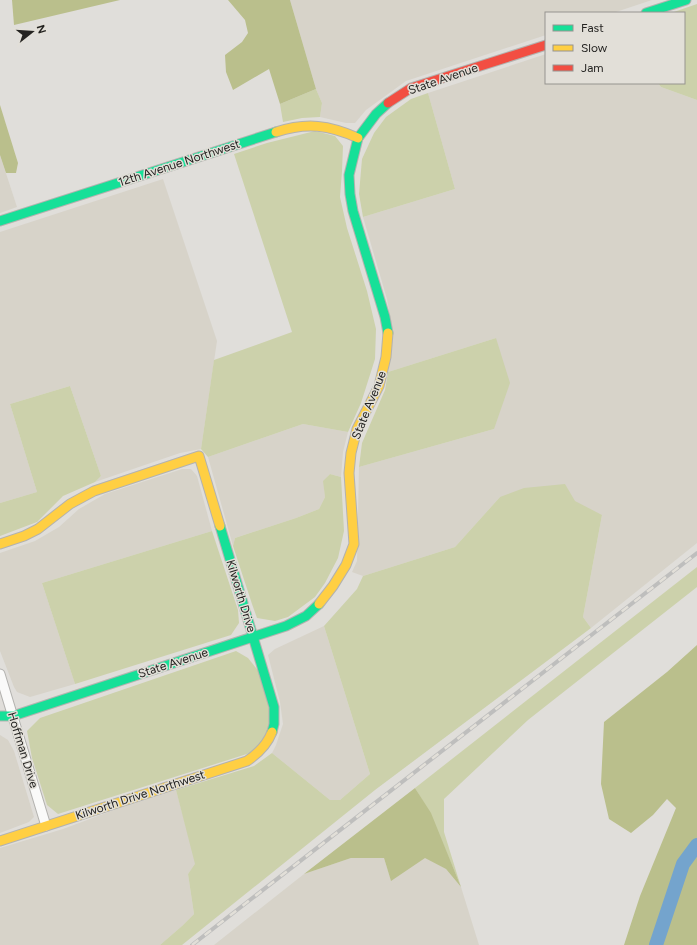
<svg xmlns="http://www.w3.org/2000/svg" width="697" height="945" font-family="Figtree,sans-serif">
<rect width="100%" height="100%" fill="#e0deda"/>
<!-- built -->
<g fill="#d7d3c9">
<polygon points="290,0 652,0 613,13 546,13 546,35 406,81 366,110 355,123 346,123 320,117 322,103 316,89"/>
<polygon points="546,54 546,83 658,83 661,87 697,100 697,543 591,628 583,617 602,515 500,497 455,547 363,576 352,572 357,561 359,467 494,429 496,338 388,372 393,334 387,299 363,217 455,189 428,93"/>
<polygon points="0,155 17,207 0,213"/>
<polygon points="163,179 217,341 201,449 180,453 95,482 101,476 70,386 10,404 37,492 0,503 0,232"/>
<polygon points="303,424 348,432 343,452 341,477 330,474 324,481 325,497 319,509 296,518 235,538 233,546 208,457"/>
<polygon points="182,469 191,469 197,476 212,531 42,583 75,684 30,697 17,692 14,687 0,651 0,553 35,541 59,527 79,509 105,494"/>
<polygon points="324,626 370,774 340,800 330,800 272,753 276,745 283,724 280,702 268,655 275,649"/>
<polygon points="0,735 8,740 14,751 34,817 29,822 0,833"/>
<polygon points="176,790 196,864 188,874 194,914 182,926 160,945 0,945 0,848 63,829 114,810"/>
<polygon points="425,857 446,869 461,887 479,945 214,945 304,874 351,858 384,858 391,880"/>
</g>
<!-- green -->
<g fill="#ccd1ab">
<polygon points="697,4 697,100 661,87 658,83 684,83 684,13 671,13"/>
<polygon points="316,89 322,103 320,117 302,118 283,122 280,104"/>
<polygon points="428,93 455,189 363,217 359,194 362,159 374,133 386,117 411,99"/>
<polygon points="315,131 335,136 343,146 342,171 340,197 347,228 367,291 376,329 375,359 361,403 348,432 303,424 208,457 201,449 214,360 292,332 234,154 267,143"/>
<polygon points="496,338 510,383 494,429 359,467 362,443 385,390 388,372"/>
<polygon points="70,386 101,476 95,482 63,496 37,522 0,536 0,503 37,492 10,404"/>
<polygon points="330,474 341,477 344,531 338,558 325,583 315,597 288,617 275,621 257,618 252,604 233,546 235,538 296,518 319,509 325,497 323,481"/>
<polygon points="565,484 575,501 602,515 583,617 591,628 375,790 182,945 160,945 182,926 194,914 188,874 195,864 176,790 254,766 272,753 330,800 340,800 370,774 324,626 357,589 363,576 455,547 500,497 524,488"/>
<polygon points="212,531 238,610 239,623 231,635 75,684 42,583"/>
<polygon points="697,567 697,587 528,720 444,799 444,832 461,887 430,813 415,788"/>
<polygon points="236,651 248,658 260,673 268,701 271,724 262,743 250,753 58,814 47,805 32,758 27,731 40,718"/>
</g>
<!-- forest -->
<g fill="#babf8c">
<polygon points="12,0 120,0 14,25"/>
<polygon points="228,0 290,0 316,89 280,104 269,69 233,90 226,72 225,55 242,42 248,33 245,20"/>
<polygon points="0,105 18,163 16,173 6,173 0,155"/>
<polygon points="697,645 697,945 624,945 640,896 676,808 667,799 653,815 631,833 609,819 601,784 604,722 667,672"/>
<polygon points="415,788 431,813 461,887 446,869 425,858 391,881 384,858 351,858 304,874"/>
</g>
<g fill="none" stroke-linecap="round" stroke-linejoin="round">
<!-- river -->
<polyline stroke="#74a4cd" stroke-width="14" points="656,945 683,864 697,845"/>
<!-- street casing -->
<g stroke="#b3b2af" stroke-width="11">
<polyline id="street" points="0,674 46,826"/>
</g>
<!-- fast casing -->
<g stroke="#b3b2af" stroke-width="11">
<g id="fast">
<polyline points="646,13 686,0"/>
<polyline points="0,221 276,132"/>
<polyline points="388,333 385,317 353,211 350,194 349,175 358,138 376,114 388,103"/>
<polyline points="220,526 274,707 274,724 272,732"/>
<polyline points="0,716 13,716 286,626 306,616 319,604"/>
</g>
</g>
<!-- slow casing -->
<g stroke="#b3b2af" stroke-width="11">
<g id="slow">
<path d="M276 132C307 122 329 125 358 138"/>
<polyline points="0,544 24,536 38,529 70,504 94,491 199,456 220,526"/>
<polyline points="319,604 333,586 346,565 354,544 349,473 351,453 357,429 379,386 386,357 388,333"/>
<path d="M0 841 247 761C259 753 267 745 272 732"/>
</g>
</g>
<!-- jam casing -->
<g stroke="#b3b2af" stroke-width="11">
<polyline id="jam" points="388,103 411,88 546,45"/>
</g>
<!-- street -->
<use href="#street" stroke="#fafaf9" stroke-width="9"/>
<!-- fast -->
<use href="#fast" stroke="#16e098" stroke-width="9"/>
<!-- slow -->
<use href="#slow" stroke="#ffcf43" stroke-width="9"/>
<!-- jam -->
<use href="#jam" stroke="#f24e42" stroke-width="9"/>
<!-- rail casing -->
<g stroke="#bebebd" stroke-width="4">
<polyline id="rail" points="192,945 697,553"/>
</g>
<!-- rail -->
<use href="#rail" stroke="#e2dfd8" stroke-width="2.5" stroke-dasharray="8" stroke-linecap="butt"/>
</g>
<g text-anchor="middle" stroke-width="3" stroke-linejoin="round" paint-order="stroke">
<!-- street labels -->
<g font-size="12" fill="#242321" stroke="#e2dfd8">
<text transform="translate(443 79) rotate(-19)" y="4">State Avenue</text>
<text transform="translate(179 163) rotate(-18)" y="4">12th Avenue Northwest</text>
<text transform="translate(369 405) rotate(-68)" y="4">State Avenue</text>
<text transform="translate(241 596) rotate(73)" y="4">Kilworth Drive</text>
<text transform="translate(173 663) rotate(-18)" y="4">State Avenue</text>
<text transform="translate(23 750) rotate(73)" y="4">Hoffman Drive</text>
<text transform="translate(140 795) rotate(-18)" y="4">Kilworth Drive Northwest</text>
</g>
</g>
<!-- legend -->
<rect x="545" y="12" width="140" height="72" fill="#e2dfd8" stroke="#96948f"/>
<rect x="553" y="25" width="20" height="6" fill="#16e098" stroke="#96948f"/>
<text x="581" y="32" font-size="12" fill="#242321">Fast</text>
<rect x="553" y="45" width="20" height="6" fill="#ffcf43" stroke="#96948f"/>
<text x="581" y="52" font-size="12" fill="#242321">Slow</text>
<rect x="553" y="65" width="20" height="6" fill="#f24e42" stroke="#96948f"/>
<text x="581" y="72" font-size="12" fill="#242321">Jam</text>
<!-- north arrow -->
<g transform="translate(32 32) rotate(73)" stroke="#e2dfd8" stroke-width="3" paint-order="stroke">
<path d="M0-3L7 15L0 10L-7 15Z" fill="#242321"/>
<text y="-6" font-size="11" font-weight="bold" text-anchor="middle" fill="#242321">N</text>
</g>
</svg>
